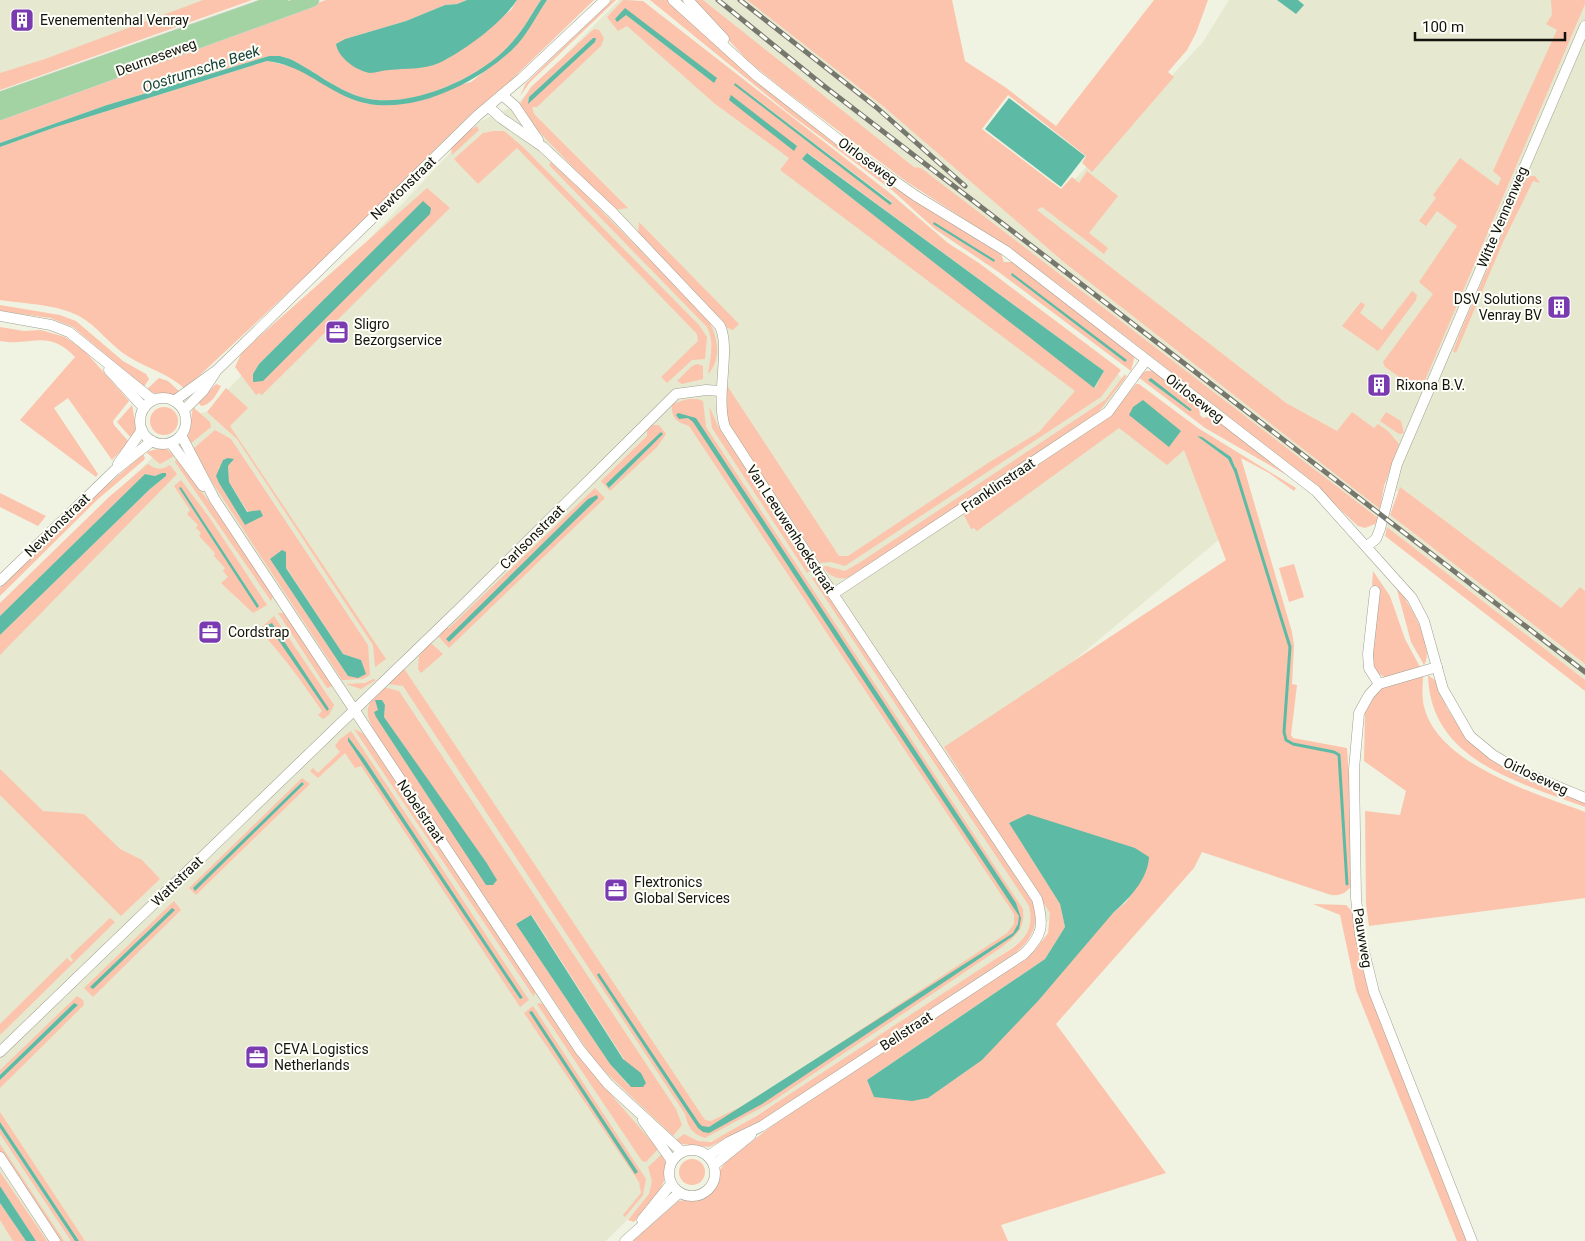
<svg xmlns="http://www.w3.org/2000/svg" width="1585" height="1241" font-family="Roboto,sans-serif">
<rect width="100%" height="100%" fill="#f1f3e2"/>
<!-- built -->
<g fill="#e6e8cf">
<polygon points="0,0 246,0 0,90"/>
<polygon points="619,0 634,0 726,75 1213,447 1245,518 963,753 1056,915 936,1003 720,1138 701,1144 684,1140 659,1168 660,1187 606,1241 0,1241 0,603 198,414 208,411 479,122 516,105"/>
<polygon points="703,0 747,0 884,107 1066,264 1380,509 1378,518 921,169 914,167"/>
<polygon points="1229,0 1585,0 1585,637 1299,415 1034,214 1036,209 1078,176 1203,42"/>
<polygon points="1390,515 1585,664 1585,680 1387,527"/>
</g>
<!-- green -->
<g fill="#fcc4ac" fill-rule="evenodd">
<polygon points="203,0 252,0 0,90 0,73 45,59"/>
<path d="M326 0H467L457 4 445 5 406 21 345 39 390 69 425 67 449 57 477 38 511 10 517 0H541C532 13 524 29 513 41 483 77 415 107 369 99 341 94 315 71 290 59L280 56H269L107 105 0 143V118Z"/>
<path d="M547 0H594L505 86 472 113 307 275 185 389C168 373 148 369 129 357 110 346 98 326 79 316 56 304 25 304 0 300V147L56 127 267 61 295 67 349 98 365 103 382 105 471 82 513 49Z"/>
<polygon points="612,0 616,0 530,82 520,96 526,83"/>
<path d="M623 0 643 1 891 194 948 243 979 263 1121 370 1101 397 845 566 831 562 820 563 729 424 725 400 726 384 839 556H848L988 463 1039 432 1075 391 780 170 789 158 714 103 627 26 618 31 607 17ZM625 9 626 10 714 83 626 15ZM735 83 892 202V203L890 204ZM808 153 1104 371 1095 388 802 159Z"/>
<polygon points="650,0 669,0 747,74 903,193 1001,254 1004,262 1012,262 1135,355 1131,371 1000,273 936,230 893,191 790,114"/>
<polygon points="692,0 703,0 914,167 921,168 1378,518 1375,524 1365,528 1358,526 1300,472 1067,291 1015,252 907,182 784,90 748,61"/>
<polygon points="747,0 952,0 965,61 1005,87 1056,126 1154,0 1208,0 1196,33 1187,50 1168,72 1174,77 1092,172 1082,163 1086,156 1008,95 982,129 1061,189 1072,177 1079,183 1087,171 1118,196 1089,233 1108,248 1104,254 1042,207 1037,210 1286,403 1337,431 1352,412 1374,428 1378,424 1388,431 1399,444 1384,486 1380,509 1066,264 884,107"/>
<polygon points="1551,0 1585,0 1585,4 1423,385 1414,387 1385,367 1383,362 1433,294 1419,282 1457,226 1437,211 1426,226 1419,221 1436,198 1433,195 1460,158 1498,186 1501,178 1493,171 1557,30 1546,24 1552,15"/>
<path d="M594 29 599 30 604 38 601 46 537 107H532L534 114 628 208 614 210 524 116 520 104 531 87ZM593 38 595 42 528 103 529 97Z"/>
<polygon points="477,126 479,130 452,155 451,147 470,130"/>
<polygon points="493,131 504,131 523,147 699,325 707,337 705,359 692,360 667,383 661,377 698,341 697,334 517,148 478,184 454,159 483,133"/>
<path d="M551 162 582 191 707 318C717 334 723 358 708 374 710 358 715 342 707 327L549 165Z"/>
<polygon points="1527,176 1535,176 1540,183 1533,181 1503,242 1456,353 1453,351 1460,333"/>
<path d="M427 188 450 208 262 395 259 393 256 395 235 367 242 352ZM423 202 253 374 259 364Z"/>
<polygon points="639,222 739,324 733,330 725,327 721,319 638,235"/>
<polygon points="1412,291 1417,295 1416,300 1378,351 1342,326 1361,302 1365,305 1360,313 1382,330"/>
<polygon points="0,305 60,315 76,321 123,361 146,374 149,379 144,387 73,327 50,318 0,311"/>
<path d="M0 327 24 331 41 330 65 337 83 349 129 401 113 421 114 425 129 442 112 460 68 398 54 408 98 474 96 477 20 420 75 357C47 328 32 347 0 341Z"/>
<polygon points="697,364 703,366 703,379 682,384 677,381 692,366"/>
<polygon points="1146,371 1153,371 1199,406 1200,415 1203,418 1212,416 1290,477 1205,428 1138,377"/>
<path d="M1125 374 1126 377 1097 414 854 576C840 581 831 578 823 567L826 566 845 571 859 563 1105 400Z"/>
<path d="M159 378 168 381 180 392C171 398 155 394 146 390Z"/>
<path d="M216 384 221 386C217 394 211 405 201 406L198 402Z"/>
<path d="M1136 384H1139L1198 428 1296 488 1294 491 1269 473 1241 458 1292 632 1294 646 1292 684 1297 685 1291 735 1293 738 1347 748 1352 822V885C1346 893 1342 896 1331 895L1202 852 1194 868 1056 1024 1166 1173 1001 1225 1008 1241H633L678 1201 703 1198 710 1194 716 1187 720 1170 726 1161 777 1122 1035 950 1048 933 1050 913 944 747 1226 560 1184 450 1167 465 1119 428 977 531 974 528 971 529 964 515 1110 416ZM1197 436 1231 457 1237 472 1228 459ZM1009 822 1142 879 1126 902 1113 913 874 1096 867 1080 1045 959 1065 927 1060 904Z"/>
<polygon points="226,388 248,408 230,426 386,659 375,667 373,645 237,439 207,412"/>
<path d="M688 399H697L703 401 706 427 1023 909C1025 929 1017 935 1002 947L770 1103 705 1138C692 1134 688 1127 685 1114L403 686 388 684 403 667 705 1120 711 1121 751 1102 1007 933 1014 924V914L689 426C676 422 671 418 672 404Z"/>
<polygon points="132,405 136,427 132,439 117,422"/>
<polygon points="709,406 718,426 812,569 807,573 712,428"/>
<polygon points="193,407 210,422 211,427 190,444 188,439"/>
<circle cx="164" cy="421" r="14"/>
<polygon points="1386,412 1401,421 1404,433 1399,434 1380,421"/>
<path d="M652 425H659L666 434 657 447 610 491 601 481 647 436V429ZM662 434 610 488 606 484Z"/>
<path d="M215 430 231 439 368 645 370 675 363 679 342 680 212 482 193 449ZM232 462 228 466 229 482 248 512 260 510 245 525 218 468ZM286 553V567L343 654 361 660 348 676 270 559Z"/>
<polygon points="161,448 168,450 174,456 160,464 146,452"/>
<polygon points="143,454 145,458 144,460 97,500 0,596 0,588 82,507"/>
<polygon points="176,459 215,509 273,596 271,601 175,462"/>
<path d="M148 464C155 470 162 470 170 465L177 474 0 655V635L150 489 166 476 162 473 155 476 145 474 0 616V603L109 497Z"/>
<path d="M181 480 209 517 267 605 253 613 221 583 228 577 223 571 225 568 214 556 215 553 199 536 201 533 196 528 198 525 187 514 190 510 174 486ZM181 487 259 606 257 607 179 488Z"/>
<polygon points="1400,487 1561,608 1580,587 1585,591 1585,664 1390,515"/>
<path d="M595 488 605 498 449 648 439 637 445 627 449 628ZM598 496 597 498 449 642Z"/>
<polygon points="0,493 46,516 38,526 0,507"/>
<polygon points="1387,527 1585,680 1585,691 1385,536"/>
<polygon points="1294,564 1304,597 1289,602 1279,568"/>
<polygon points="1373,571 1390,596 1405,639 1420,667 1386,678 1374,671 1372,665 1379,590 1372,585"/>
<path d="M815 576 1033 903C1038 924 1034 936 1018 951L767 1118 709 1147 682 1144 676 1140 684 1134 698 1141 711 1142 758 1115 997 958C1018 944 1036 936 1029 906L812 578Z"/>
<path d="M1396 586C1408 601 1436 647 1424 665L1411 642Z"/>
<polygon points="278,613 285,613 333,686 327,688"/>
<path d="M274 616 334 705 329 715 323 719 318 715 322 711C302 682 283 655 259 630Z"/>
<polygon points="431,643 443,654 421,673 418,669 419,656"/>
<path d="M1423 675C1423 686 1421 699 1425 710 1441 765 1537 794 1585 812V898L1369 926 1366 904 1365 811 1400 815 1406 791 1364 761 1365 712 1377 689Z"/>
<path d="M1428 675 1436 681 1447 708 1459 727 1469 741 1491 760 1519 777 1585 803V807C1519 782 1430 761 1428 675Z"/>
<polygon points="373,679 376,680 361,689 346,684 365,683"/>
<path d="M383 687 399 691 676 1109 682 1125 673 1136 596 1063 382 743C367 718 359 710 383 687ZM382 700 385 705 384 717 497 880 374 712 379 710ZM532 915 624 1059 630 1087 610 1064 516 924Z"/>
<polygon points="354,729 364,734 535,991 534,997"/>
<path d="M351 731 529 1000 520 1007 361 766 355 768 345 753 318 778 310 771 313 768 318 773 340 752 335 746 339 740ZM348 738 364 758 523 999H520Z"/>
<polygon points="0,769 43,811 84,814 120,849 142,860 160,879 121,916 0,795"/>
<path d="M302 778 310 784 196 895 189 888ZM302 782 304 784 194 890 193 888Z"/>
<polygon points="174,901 181,910 93,997 84,988"/>
<polygon points="1313,904 1346,905 1353,912 1365,968 1469,1241 1457,1241 1356,990 1340,915"/>
<polygon points="110,918 115,922 0,1035 0,1024 67,958 71,962 73,960 70,956"/>
<polygon points="77,996 83,1000 84,1005 0,1088 0,1080 78,1005 74,1003 0,1075 0,1070"/>
<polygon points="539,1003 545,1004 581,1060 658,1149 646,1162 642,1161 537,1004"/>
<path d="M533 1006 646 1179 643 1195 625 1217 623 1215 641 1193 639 1182 524 1013ZM531 1011 637 1172 636 1173H635Z"/>
<polygon points="0,1112 85,1241 79,1241 0,1122"/>
<polygon points="0,1128 75,1241 71,1241 0,1134"/>
<polygon points="0,1144 64,1241 59,1241 0,1152"/>
<path d="M662 1154C676 1181 650 1203 634 1222L628 1220 649 1194 652 1181 648 1167Z"/>
<circle cx="692" cy="1172" r="13"/>
<polygon points="0,1172 47,1241 36,1241 0,1186"/>
<polygon points="0,1203 26,1241 13,1241 0,1220"/>
</g>
<!-- water -->
<g fill="#5dbba5">
<path d="M467 0H517C502 23 464 51 439 63 423 70 406 68 389 70 383 70 376 73 370 73 357 71 338 58 336 44L345 39 406 21 445 5 457 4Z"/>
<path d="M541 0H547C536 16 526 37 512 50 473 86 402 121 349 98 319 85 301 65 267 61L56 127 0 147V143L107 105 269 56H280L290 59C315 71 341 94 369 99 415 107 483 77 513 41 524 29 532 13 541 0Z"/>
<polygon points="1277,0 1298,0 1304,5 1296,14"/>
<polygon points="625,8 717,78 714,83 626,15 617,22 615,19"/>
<polygon points="593,38 596,38 595,42 528,104 529,97"/>
<polygon points="735,83 892,203 890,205 734,85"/>
<polygon points="731,95 797,146 794,151 729,100"/>
<polygon points="1009,98 1085,156 1061,187 985,129"/>
<polygon points="807,153 1104,371 1094,388 802,159"/>
<polygon points="423,201 431,208 430,214 263,381 253,382 253,374 259,364"/>
<polygon points="934,222 995,260 994,262 933,224"/>
<polygon points="1012,273 1127,360 1125,362 1011,275"/>
<polygon points="1151,378 1192,410 1190,411 1148,380"/>
<polygon points="1143,400 1181,431 1169,447 1129,415 1133,407"/>
<polygon points="678,413 696,418 1016,903 1021,918 1019,929 1013,936 762,1104 709,1133 703,1132 698,1128 597,975 599,973 699,1123 702,1126 709,1127 1013,933 1018,924 1019,916 693,422 688,418 679,419 676,415"/>
<polygon points="661,432 663,434 609,488 606,484"/>
<polygon points="1197,436 1202,437 1231,457 1237,472 1235,473 1228,459"/>
<polygon points="228,458 234,459 228,466 229,482 247,512 260,510 263,516 245,525 219,483 216,476 223,460"/>
<polygon points="162,473 166,473 166,476 150,489 0,635 0,616 145,474 155,476"/>
<polygon points="181,487 259,606 257,608 179,488"/>
<polygon points="597,495 598,498 449,642 446,639 588,499"/>
<polygon points="282,550 286,552 286,568 343,654 361,660 366,674 358,678 348,676 270,559"/>
<polygon points="272,623 329,709 327,711 268,625"/>
<polygon points="375,700 382,700 385,705 384,717 486,862 497,880 493,885 486,885 376,717 374,712 378,710"/>
<polygon points="348,737 364,758 523,998 520,999 348,741"/>
<polygon points="302,782 304,784 195,891 193,888"/>
<path d="M1028 814 1135 848 1149 857C1148 879 1129 899 1113 913L1038 1001 982 1060 928 1098 912 1101 874 1097 867 1080 1045 959 1065 927 1060 904 1009 823Z"/>
<polygon points="172,908 175,910 93,989 90,987"/>
<polygon points="531,915 623,1059 641,1073 646,1083 643,1087 631,1087 610,1064 516,924"/>
<polygon points="74,1003 78,1005 0,1080 0,1075"/>
<polygon points="532,1011 638,1172 635,1174 529,1012"/>
<polygon points="0,1122 79,1241 75,1241 0,1128"/>
<polygon points="0,1186 36,1241 26,1241 0,1203"/>
</g>
<g fill="none" stroke-linecap="round" stroke-linejoin="round">
<!-- stream -->
<polyline stroke="#5dbba5" stroke-width="3" points="1235,469 1290,647 1284,732 1286,740 1293,744 1334,752 1339,755 1347,884"/>
<!-- minor casing -->
<g stroke="#9fa091" stroke-width="11">
<g id="minor">
<polyline points="673,0 757,76 862,158 916,196 1006,251 1316,491 1412,598 1424,621 1443,689 1470,736 1493,755 1520,771 1585,798"/>
<polyline points="688,0 724,39"/>
<polyline points="502,95 515,106 538,140"/>
<path d="M489 107 501 118 543 147 612 212 720 326C731 349 715 397 725 427L833 594 1037 899C1044 925 1043 935 1024 954L762 1126 729 1142 708 1156"/>
<polyline points="0,316 51,325 69,332 153,400"/>
<polyline points="109,370 144,408"/>
<circle cx="163" cy="421" r="23"/>
<polyline points="174,401 217,370 478,115 522,78 605,0"/>
<polyline points="184,410 203,391 215,373"/>
<polyline points="181,435 215,500 580,1050 608,1084 682,1152"/>
<polyline points="171,443 203,486"/>
<polyline points="118,464 142,430"/>
<polyline points="1367,546 1376,539 1380,529 1397,464 1585,26"/>
<polyline points="0,581 115,470 152,441"/>
<polyline points="1375,591 1368,654 1369,668 1379,684"/>
<polyline points="833,594 1108,412 1146,360"/>
<polyline points="1437,667 1379,684 1369,695 1359,713 1354,769 1356,898 1360,935 1374,992 1472,1241"/>
<polyline points="0,1052 458,610 676,394 706,390 721,391"/>
<polyline points="643,1120 672,1161"/>
<circle cx="692" cy="1173" r="23"/>
<polyline points="0,1157 55,1241"/>
<polyline points="714,1165 751,1135"/>
<polyline points="642,1220 671,1184"/>
<polyline points="625,1241 679,1193"/>
</g>
</g>
<!-- major casing -->
<g stroke="#d5d5d4" stroke-width="15">
<g id="major">
<polyline points="0,99 281,0"/>
<polyline points="0,113 312,0"/>
</g>
</g>
<!-- minor -->
<use href="#minor" stroke="#fff" stroke-width="10"/>
<!-- major -->
<use href="#major" stroke="#a4d3a3" stroke-width="14"/>
<!-- rail casing -->
<g stroke="#76776d" stroke-width="5">
<g id="rail">
<polyline points="718,0 824,86 1585,672"/>
<polyline points="740,0 876,107 965,186"/>
</g>
</g>
<!-- rail -->
<use href="#rail" stroke="#fefff8" stroke-width="3" stroke-dasharray="9" stroke-linecap="butt"/>
</g>
<!-- icons -->
<defs>
<g id="building-square" transform="scale(1.25)"><rect x="-9" y="-9" width="18" height="18" rx="4" fill="#7a3bb0" stroke="#fefff8"/><path d="M-4-6H4V6H1V3H-1V6H-4ZM-2.5-4.3h1.7v1.8h-1.7ZM.8-4.3h1.7v1.8H.8ZM-2.5-1h1.7V.8h-1.7ZM.8-1h1.7V.8H.8Z" fill="#fff"/></g>
<g id="office-square" transform="scale(1.25)"><rect x="-9" y="-9" width="18" height="18" rx="4" fill="#7a3bb0" stroke="#fefff8"/><path d="M-6-3h4V-5.5h4V-3h4V5H-6ZM-1-4.5V-3h2v-1.5ZM-6 0V1H6V0Z" fill="#fff"/></g>
</defs>
<g fill-rule="evenodd">
<use href="#building-square" x="22" y="20"/>
<use href="#building-square" x="1559" y="307"/>
<use href="#office-square" x="337" y="332"/>
<use href="#building-square" x="1379" y="385"/>
<use href="#office-square" x="210" y="632"/>
<use href="#office-square" x="616" y="890"/>
<use href="#office-square" x="257" y="1057"/>
</g>
<g text-anchor="middle" stroke-width="4" stroke-linejoin="round" paint-order="stroke">
<!-- poi labels -->
<g font-size="14" fill="#13130e" stroke="#fefff8" text-anchor="start">
<text x="40" y="25">Evenementenhal Venray</text>
<text x="1542" y="304" text-anchor="end">DSV Solutions<tspan x="1542" dy="16">Venray BV</tspan></text>
<text x="354" y="329">Sligro<tspan x="354" dy="16">Bezorgservice</tspan></text>
<text x="1396" y="390">Rixona B.V.</text>
<text x="228" y="637">Cordstrap</text>
<text x="634" y="887">Flextronics<tspan x="634" dy="16">Global Services</tspan></text>
<text x="274" y="1054">CEVA Logistics<tspan x="274" dy="16">Netherlands</tspan></text>
</g>
<!-- street labels -->
<g font-size="14" fill="#13130e" stroke="#fefff8">
<text transform="translate(156 57) rotate(-20)" y="5">Deurneseweg</text>
<text transform="translate(868 161) rotate(36)" y="5">Oirloseweg</text>
<text transform="translate(403 188) rotate(-44)" y="5">Newtonstraat</text>
<text transform="translate(1502 217) rotate(-67)" y="5">Witte Vennenweg</text>
<text transform="translate(1195 398) rotate(38)" y="5">Oirloseweg</text>
<text transform="translate(998 485) rotate(-34)" y="5">Franklinstraat</text>
<text transform="translate(57 525) rotate(-44)" y="5">Newtonstraat</text>
<text transform="translate(791 529) rotate(57)" y="5">Van Leeuwenhoekstraat</text>
<text transform="translate(532 537) rotate(-45)" y="5">Carlsonstraat</text>
<text transform="translate(1536 776) rotate(25)" y="5">Oirloseweg</text>
<text transform="translate(421 811) rotate(56)" y="5">Nobelstraat</text>
<text transform="translate(177 881) rotate(-44)" y="5">Wattstraat</text>
<text transform="translate(1363 938) rotate(81)" y="5">Pauwweg</text>
<text transform="translate(906 1031) rotate(-33)" y="5">Bellstraat</text>
</g>
<!-- water labels -->
<g font-size="15" font-style="italic" fill="#133f35" stroke="#fefff8">
<text transform="translate(201 69) rotate(-18)" y="5">Oostrumsche Beek</text>
</g>
</g>
<!-- scale -->
<path d="M1415 32v8h150v-8" fill="none" stroke="#13130e" stroke-width="2.5"/>
<text x="1422" y="32" font-size="15" fill="#13130e" stroke="#fefff8" stroke-width="4" paint-order="stroke">100 m</text>
</svg>
